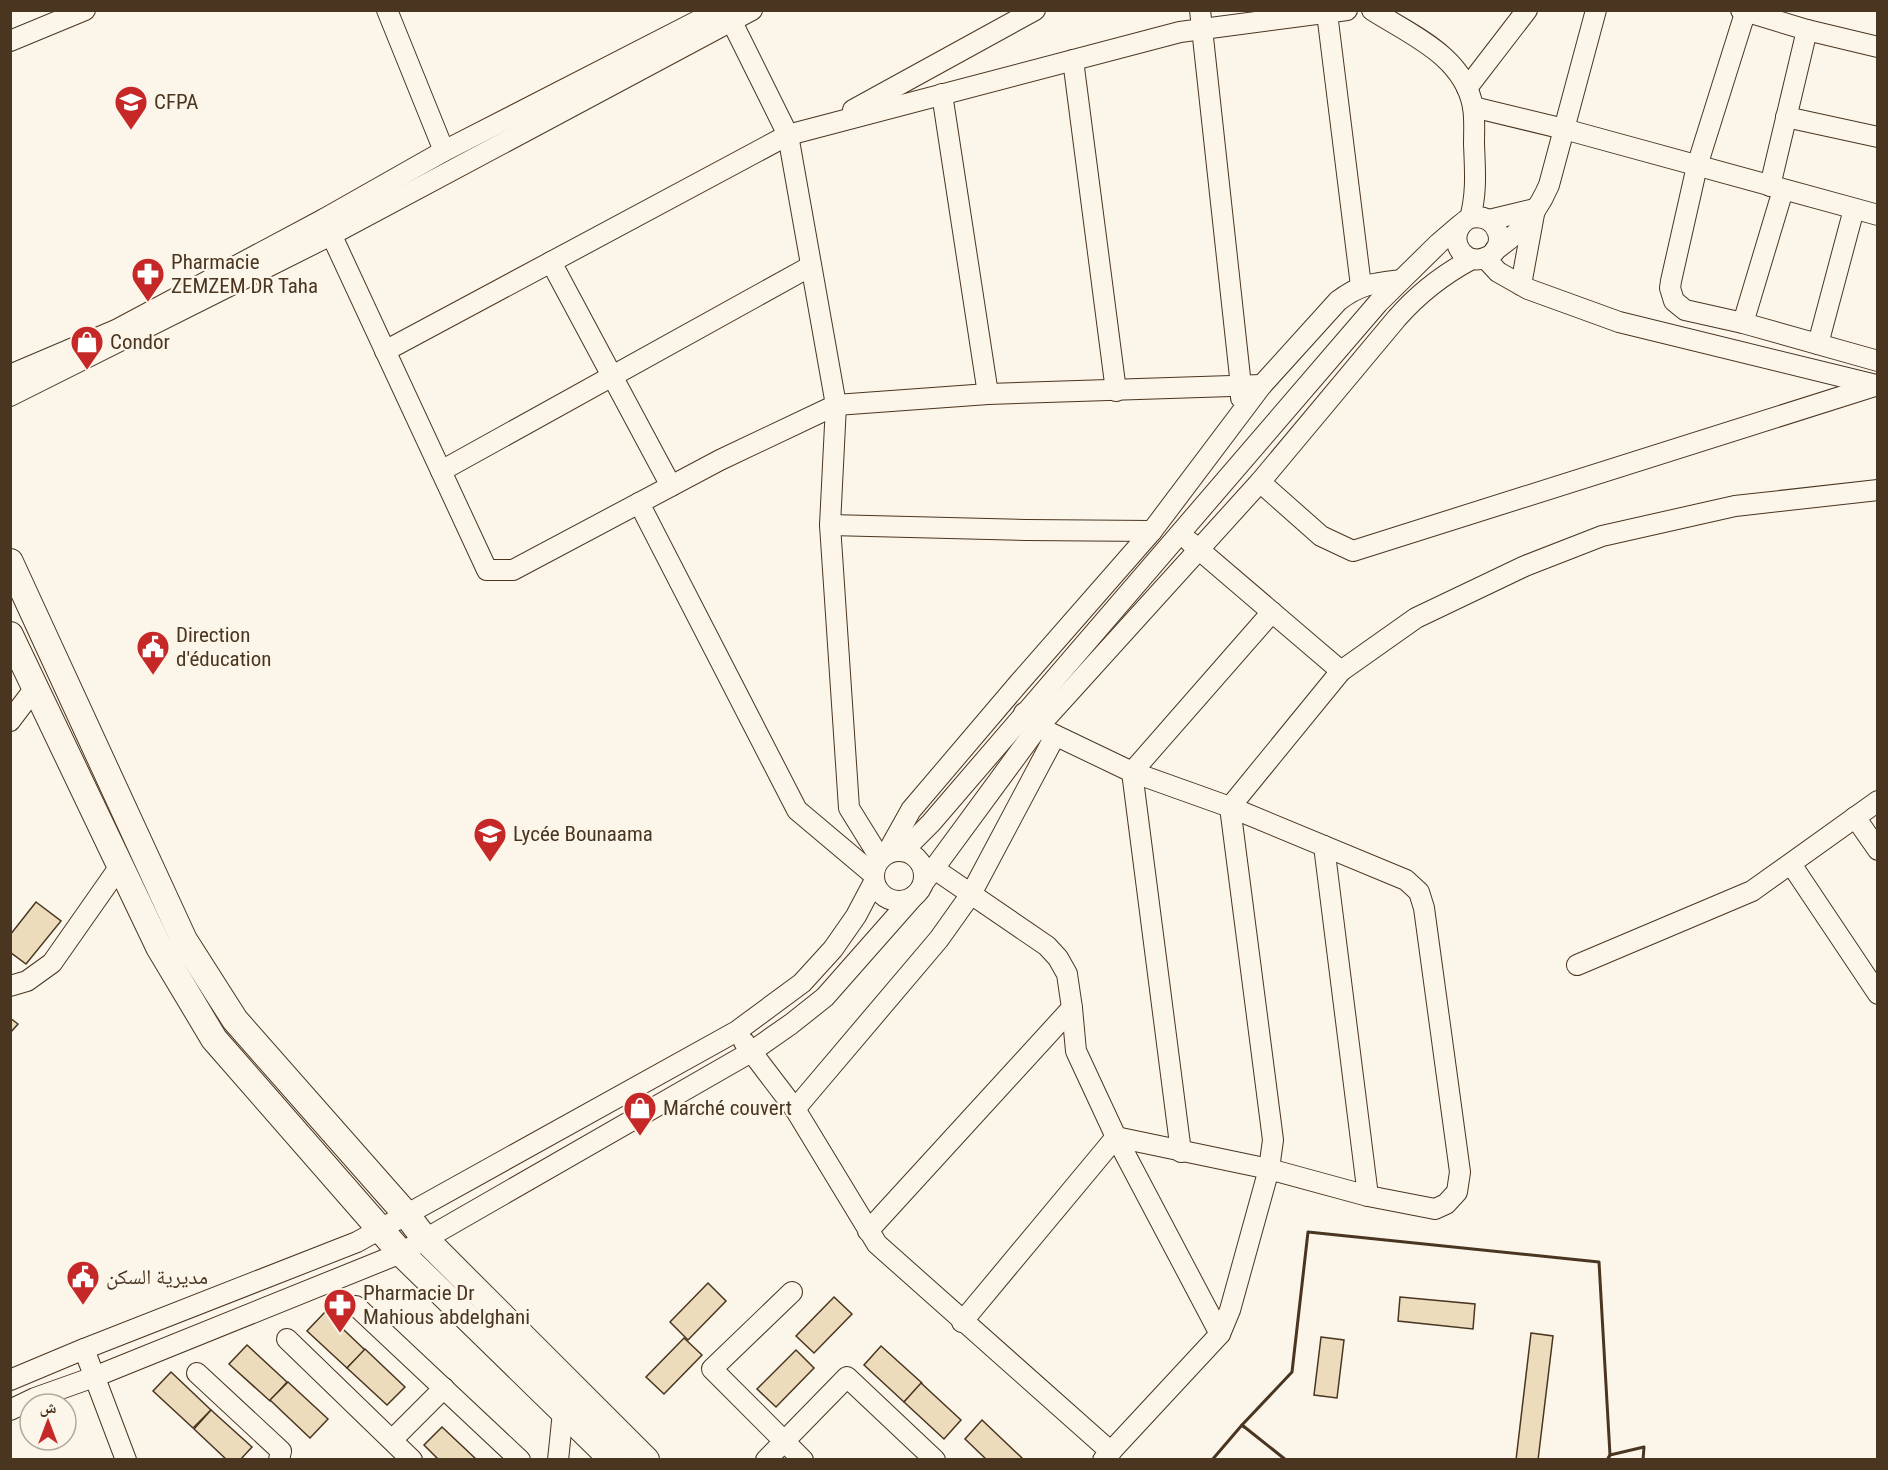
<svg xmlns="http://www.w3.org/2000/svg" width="1888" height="1470" font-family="'Roboto Condensed','Noto Naskh Arabic',sans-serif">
<rect width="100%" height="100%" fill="#fbf6e9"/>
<!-- building -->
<g fill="#ecdcbc" stroke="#4a3520" stroke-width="1.5">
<polygon points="36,902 61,921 26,964 10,952 10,935"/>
<polygon points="10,1018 18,1024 10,1033"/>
<polygon points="708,1283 726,1301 688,1340 670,1322"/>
<polygon points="834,1297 852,1314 814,1353 796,1336"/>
<polygon points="1400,1297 1475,1304 1473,1329 1398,1321"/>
<polygon points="325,1312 365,1350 347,1368 307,1331"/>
<polygon points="1531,1333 1553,1336 1538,1460 1516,1460"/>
<polygon points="1321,1337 1344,1340 1337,1398 1314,1395"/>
<polygon points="684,1338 702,1355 664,1394 646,1377"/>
<polygon points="247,1345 287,1382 270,1401 229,1364"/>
<polygon points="881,1346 922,1383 904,1402 864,1365"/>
<polygon points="365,1349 405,1387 387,1405 347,1368"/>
<polygon points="796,1350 814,1368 776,1407 757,1389"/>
<polygon points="171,1372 211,1410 193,1428 153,1391"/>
<polygon points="288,1382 328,1419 310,1438 270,1400"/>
<polygon points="921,1383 961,1420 944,1439 904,1402"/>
<polygon points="211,1410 252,1447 240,1460 227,1460 194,1429"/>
<polygon points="982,1420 1022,1458 1021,1460 987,1460 965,1439"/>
<polygon points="442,1427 477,1460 439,1460 424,1445"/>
</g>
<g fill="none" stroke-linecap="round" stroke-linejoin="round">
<!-- minor casing -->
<g stroke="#4a3520" stroke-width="22">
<g id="minor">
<polyline points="387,10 444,151"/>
<polyline points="726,10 788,135 836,405 830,525 849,808 880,858"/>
<polyline points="1200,10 1241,386 1241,398"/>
<path d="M1372 10C1411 35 1464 56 1473 107 1475 119 1474 132 1474 144 1475 170 1477 193 1470 218 1444 231 1459 267 1485 258 1510 249 1499 211 1470 218"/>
<polyline points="1741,10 1807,30 1878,47"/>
<polyline points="1746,10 1697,166 1671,281 1670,288 1674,301 1685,310 1743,323 1878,361"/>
<polyline points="1327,13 1361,286"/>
<polyline points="10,41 85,10"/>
<polyline points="1073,60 1116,391"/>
<polyline points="1467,88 1527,10"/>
<polyline points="942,94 988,394"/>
<polyline points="1473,107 1564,129 1878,215"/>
<polyline points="853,110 1035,10"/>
<polyline points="1786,117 1878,137"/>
<polyline points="1770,186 1807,30"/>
<polyline points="324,219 487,570 513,570 720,460 836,405 988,394 1262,385"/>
<polyline points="1489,220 1535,209"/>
<path d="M1495 250C1519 234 1538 211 1549 185L1596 10"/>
<polyline points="1485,258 1498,272 1528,289 1619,322 1876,385"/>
<polyline points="551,262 671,486"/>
<polyline points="1521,285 1534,214"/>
<polyline points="1743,323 1783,190"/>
<polyline points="1818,344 1854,209"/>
<polyline points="385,351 788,135 1180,32 1347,10"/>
<polyline points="10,375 116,330 324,219 444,151 719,10"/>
<polyline points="10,396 331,235 752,10"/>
<polyline points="441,471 811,266"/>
<polyline points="1260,482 1321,536 1353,551 1878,385"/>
<polyline points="639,503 797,810 873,874"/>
<polyline points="830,525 1026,530 1152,531"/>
<polyline points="1190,542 1341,671"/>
<polyline points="10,721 35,688"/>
<polyline points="1855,817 1878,850"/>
<polyline points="1324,846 1368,1196"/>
<circle cx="899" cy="876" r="25"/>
<polyline points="903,851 931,823 1378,303 1439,243 1460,225"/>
<path d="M887 853 911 810 1019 683 1152 531 1262 385 1338 301C1360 284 1374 283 1401 280"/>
<polyline points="1791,864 1878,994"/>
<polyline points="933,868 1047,946 1058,958 1067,974 1072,1008 1076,1051 1116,1137 1220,1334"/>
<path d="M924 882 1038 727 1260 482 1397 318C1419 293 1442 275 1472 259"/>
<polyline points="1577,965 1752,891 1878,801"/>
<polyline points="10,986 27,981 52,963 120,866"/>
<polyline points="744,1042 795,1109 877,1244 1111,1452"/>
<polyline points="795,1109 939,939 971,894 1055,736"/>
<polyline points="1181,1152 1132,772 1272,612"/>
<polyline points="868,1231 1072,1008"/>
<polyline points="792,1292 712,1369 803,1460"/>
<polyline points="356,1306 520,1460"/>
<polyline points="962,1322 1116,1137 1269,1169 1368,1196 1435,1209 1446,1204 1457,1192 1460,1172 1424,908 1419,892 1406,880 1230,807 1132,772 1038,727 1024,713"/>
<polyline points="287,1339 412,1460"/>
<polyline points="84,1349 126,1460"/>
<polyline points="197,1373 281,1451 279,1460"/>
<polyline points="10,1380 84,1349 357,1242 737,1031 802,983 833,949 856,916 874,882"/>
<polyline points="10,1410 35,1398 94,1377 401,1253 751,1052 791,1024 825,997 914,896"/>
<polyline points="392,1440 444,1388"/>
<polyline points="558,1460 563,1412"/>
<polyline points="766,1460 847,1377 935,1460"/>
<polyline points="1103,1460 1220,1334 1230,1310 1269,1169 1273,1140 1230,807 1341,671 1416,618 1525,566 1602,536 1735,506 1878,490"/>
</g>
</g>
<!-- major casing -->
<g stroke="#4a3520" stroke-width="28">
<g id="major">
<polyline points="10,562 184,940 235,1020 406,1214 425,1239 646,1460"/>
<polyline points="10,635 159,947 214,1039 401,1253 613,1460"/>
</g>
</g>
<!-- minor -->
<use href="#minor" stroke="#fbf6e9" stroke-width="20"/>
<!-- major -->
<use href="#major" stroke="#fbf6e9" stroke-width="26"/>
<!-- wall -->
<g stroke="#4a3520" stroke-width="3">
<polyline points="1609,1457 1610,1455 1644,1447 1643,1460"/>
<polyline points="1212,1460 1242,1425 1244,1427"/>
<polyline points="1286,1460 1242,1425 1292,1372 1308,1232 1599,1262 1610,1455 1607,1460"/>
</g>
</g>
<!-- icons -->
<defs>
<g id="university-pin" transform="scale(1.725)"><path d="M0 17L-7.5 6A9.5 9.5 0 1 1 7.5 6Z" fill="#c62828" stroke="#fbf6e9"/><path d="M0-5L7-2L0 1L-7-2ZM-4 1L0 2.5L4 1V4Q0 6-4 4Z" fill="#fff"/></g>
<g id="pharmacy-pin" transform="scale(1.725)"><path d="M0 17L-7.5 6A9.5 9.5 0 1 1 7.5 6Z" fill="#c62828" stroke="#fbf6e9"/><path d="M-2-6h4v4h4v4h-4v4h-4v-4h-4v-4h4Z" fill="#fff"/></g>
<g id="shop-pin" transform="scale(1.725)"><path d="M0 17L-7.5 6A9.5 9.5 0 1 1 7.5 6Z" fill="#c62828" stroke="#fbf6e9"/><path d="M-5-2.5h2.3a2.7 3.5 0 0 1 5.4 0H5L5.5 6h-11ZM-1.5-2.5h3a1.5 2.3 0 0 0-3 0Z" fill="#fff"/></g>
<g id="civic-pin" transform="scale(1.725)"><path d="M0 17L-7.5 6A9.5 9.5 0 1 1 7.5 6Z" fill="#c62828" stroke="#fbf6e9"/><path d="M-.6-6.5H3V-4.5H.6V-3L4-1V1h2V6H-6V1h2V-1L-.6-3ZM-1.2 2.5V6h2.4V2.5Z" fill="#fff"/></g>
<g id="school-pin" transform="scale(1.725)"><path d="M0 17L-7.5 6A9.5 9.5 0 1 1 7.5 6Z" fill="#c62828" stroke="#fbf6e9"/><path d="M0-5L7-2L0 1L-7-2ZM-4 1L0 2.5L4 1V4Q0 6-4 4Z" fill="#fff"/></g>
</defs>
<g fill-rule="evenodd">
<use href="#university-pin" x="131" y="102"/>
<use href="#pharmacy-pin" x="148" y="274"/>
<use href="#shop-pin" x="87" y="342"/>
<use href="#civic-pin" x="153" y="647"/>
<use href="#school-pin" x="490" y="834"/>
<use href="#shop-pin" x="640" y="1108"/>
<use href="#civic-pin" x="83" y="1277"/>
<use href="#pharmacy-pin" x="340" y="1305"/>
</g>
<g text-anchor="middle" stroke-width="4.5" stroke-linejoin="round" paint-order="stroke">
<!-- poi labels -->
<g font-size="21" fill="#4a3520" stroke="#fbf6e9" text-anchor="start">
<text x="154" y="109">CFPA</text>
<text x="171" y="269">Pharmacie<tspan x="171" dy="24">ZEMZEM DR Taha</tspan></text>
<text x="110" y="349">Condor</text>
<text x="176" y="642">Direction<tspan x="176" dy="24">d'éducation</tspan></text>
<text x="513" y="841">Lycée Bounaama</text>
<text x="663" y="1115">Marché couvert</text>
<text x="106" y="1284">مديرية السكن</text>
<text x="363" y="1300">Pharmacie Dr<tspan x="363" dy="24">Mahious abdelghani</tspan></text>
</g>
</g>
<!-- border -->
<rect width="1888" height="1470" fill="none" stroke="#4a3520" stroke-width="24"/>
<!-- north arrow -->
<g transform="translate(48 1422)"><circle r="28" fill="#fbf6e9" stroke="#b4a999" stroke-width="1.5"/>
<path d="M0-4.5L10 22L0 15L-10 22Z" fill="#c62828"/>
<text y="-9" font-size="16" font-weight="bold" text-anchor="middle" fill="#4a3520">ش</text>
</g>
</svg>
